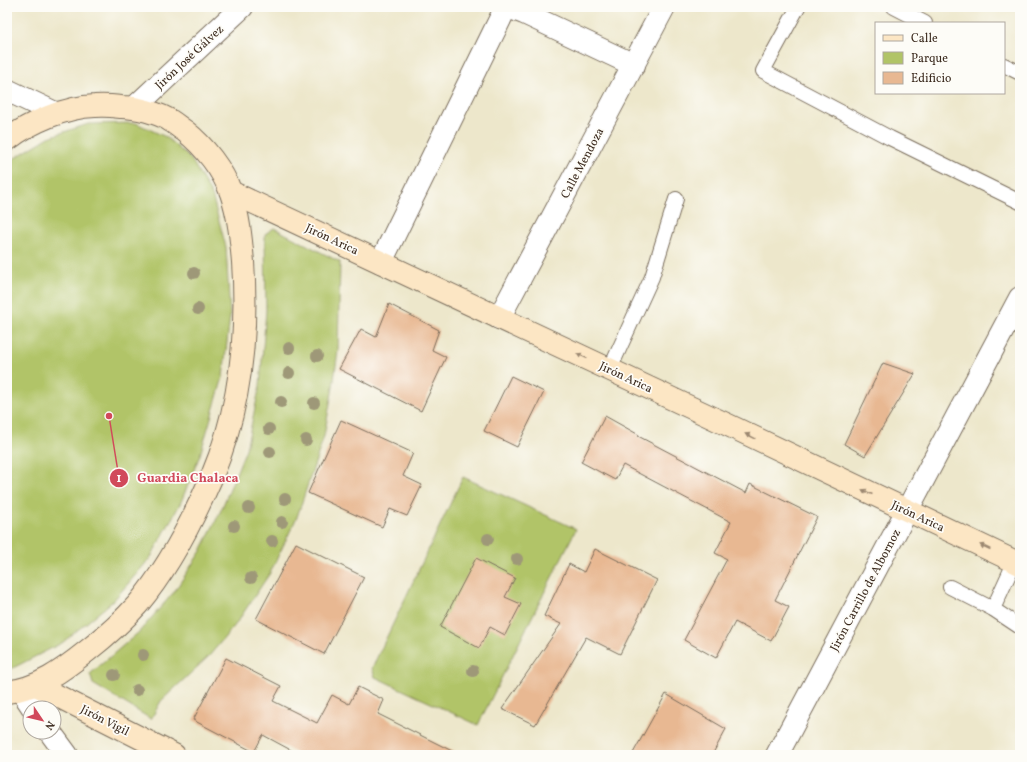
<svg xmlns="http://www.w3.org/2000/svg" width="1027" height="762" font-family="Vollkorn,serif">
<rect width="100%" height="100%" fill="#fdfcf7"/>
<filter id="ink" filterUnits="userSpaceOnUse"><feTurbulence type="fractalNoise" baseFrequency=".025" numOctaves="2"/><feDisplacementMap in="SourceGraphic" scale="8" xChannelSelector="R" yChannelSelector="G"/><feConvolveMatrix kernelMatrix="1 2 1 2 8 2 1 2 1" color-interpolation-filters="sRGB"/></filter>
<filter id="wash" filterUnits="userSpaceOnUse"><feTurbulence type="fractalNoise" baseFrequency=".012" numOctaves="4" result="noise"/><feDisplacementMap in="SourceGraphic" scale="16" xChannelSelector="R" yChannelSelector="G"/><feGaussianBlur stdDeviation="0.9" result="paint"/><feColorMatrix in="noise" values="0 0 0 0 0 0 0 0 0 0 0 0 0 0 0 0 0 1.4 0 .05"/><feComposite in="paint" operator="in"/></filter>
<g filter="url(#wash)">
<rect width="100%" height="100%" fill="#ede7cb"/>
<!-- green -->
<g fill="#b1c467" stroke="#767742">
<polygon points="136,123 166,137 191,159 212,195 226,247 230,316 223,377 200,455 181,502 151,557 113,601 62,643 7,671 7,165 13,159 49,137 88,124"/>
<polygon points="274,228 340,262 338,351 333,387 324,436 297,517 270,573 236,624 209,656 161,701 151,719 93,684 90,674 139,632 174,592 201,551 222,508 246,449 260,385 266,310 265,234"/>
<polygon points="463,477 576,529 478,725 375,677 372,668"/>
</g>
<g id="blocks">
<!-- building -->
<g fill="#e8b892">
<polygon points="389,304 439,330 432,350 446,357 421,411 339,369 361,329 376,337"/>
<polygon points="883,363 915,374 865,456 844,444"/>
<polygon points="511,376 544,392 517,447 484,431"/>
<polygon points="605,416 639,435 638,436 746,493 750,484 817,517 775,600 789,607 771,641 735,622 716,658 684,640 727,559 715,553 731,522 623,465 615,480 581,462"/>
<polygon points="341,420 413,453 403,476 422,485 407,516 390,509 382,527 308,493"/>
<polygon points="296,543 364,577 324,654 256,619"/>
<polygon points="595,549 657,580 620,654 586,637 535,725 502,709 561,624 544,616 569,564 584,572"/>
<polygon points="476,558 515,578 505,597 521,604 505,635 490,627 479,648 440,627"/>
<polygon points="226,658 281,686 273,701 317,723 332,695 349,704 358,687 384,700 378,714 460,755 300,755 263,735 254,752 193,720"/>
<polygon points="666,694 726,729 712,755 632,755"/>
</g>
</g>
</g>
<g filter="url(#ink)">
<use href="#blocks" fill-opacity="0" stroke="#796c5b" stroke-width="1"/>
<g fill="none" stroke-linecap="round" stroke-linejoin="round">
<!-- service casing -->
<g stroke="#796c5b" stroke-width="16">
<g id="service">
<polyline points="798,7 763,71 890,138 1020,202"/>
<polyline points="894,7 925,23"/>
<polyline points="1004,65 1020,73"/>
<polyline points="610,369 652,277 676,199"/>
<polyline points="950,587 993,609 1020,627"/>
<polyline points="993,609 1015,561"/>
</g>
</g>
<!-- minor casing -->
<g stroke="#796c5b" stroke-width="24">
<g id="minor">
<polyline points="508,7 524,13 634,65"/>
<polyline points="7,90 55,113"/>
<polyline points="135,107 242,7"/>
<polyline points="381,262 506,7"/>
<polyline points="499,318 664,7"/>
<polyline points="21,690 33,708"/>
<polyline points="50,732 67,755"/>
<polyline points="777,755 1020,298"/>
</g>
</g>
<!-- secondary casing -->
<g stroke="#796c5b" stroke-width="24">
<g id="secondary">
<path d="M7 140C30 122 66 107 95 106 104 105 113 106 121 107 136 107 159 113 171 121 176 124 180 128 185 131 204 146 223 170 231 193 239 216 241 239 243 262 248 334 240 409 212 476 193 520 169 567 138 604 123 621 105 637 87 651 62 671 39 688 7 692"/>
<path d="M231 192C494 315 758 438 1020 564"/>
<polyline points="36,685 174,755"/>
</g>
</g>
<!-- service -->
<use href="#service" stroke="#fff" stroke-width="14"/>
<!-- minor -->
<use href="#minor" stroke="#fff" stroke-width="22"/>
<!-- secondary -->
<use href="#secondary" stroke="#fce6c4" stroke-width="22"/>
</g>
<!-- trees -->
<g fill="#9e9878">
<circle cx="194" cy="273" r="6"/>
<circle cx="198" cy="309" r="6"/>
<circle cx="289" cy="348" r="6"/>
<circle cx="317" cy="356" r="6"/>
<circle cx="289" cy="373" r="6"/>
<circle cx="281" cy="402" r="6"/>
<circle cx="314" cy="403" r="6"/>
<circle cx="269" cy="429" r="6"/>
<circle cx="306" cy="440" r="6"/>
<circle cx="270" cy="452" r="6"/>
<circle cx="285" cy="499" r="6"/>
<circle cx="249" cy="508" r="6"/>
<circle cx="282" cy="522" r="6"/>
<circle cx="234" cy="526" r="6"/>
<circle cx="488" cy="539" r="6"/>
<circle cx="272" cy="541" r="6"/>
<circle cx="517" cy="559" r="6"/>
<circle cx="251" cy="578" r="6"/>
<circle cx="143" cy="655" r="6"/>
<circle cx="473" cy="671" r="6"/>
<circle cx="114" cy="675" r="6"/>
<circle cx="137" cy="690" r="6"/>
</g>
<!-- one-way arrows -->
<defs><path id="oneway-solid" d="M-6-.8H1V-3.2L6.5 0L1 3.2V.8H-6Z"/></defs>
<g fill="#9c8871">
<use href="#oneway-solid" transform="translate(582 356) rotate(-155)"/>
<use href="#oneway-solid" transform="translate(750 436) rotate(-154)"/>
<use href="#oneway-solid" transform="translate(867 492) rotate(-155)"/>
<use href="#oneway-solid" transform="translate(985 547) rotate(-155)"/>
</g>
</g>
<g text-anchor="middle" stroke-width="3.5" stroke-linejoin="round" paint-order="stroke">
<!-- street labels -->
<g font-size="12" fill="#3b2a1e" stroke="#fdfcf7">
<text transform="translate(189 57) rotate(-43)" y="4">Jirón José Gálvez</text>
<text transform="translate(582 163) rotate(-62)" y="4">Calle Mendoza</text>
<text transform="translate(332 239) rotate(25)" y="4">Jirón Arica</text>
<text transform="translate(626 377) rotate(25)" y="4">Jirón Arica</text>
<text transform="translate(918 516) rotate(25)" y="4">Jirón Arica</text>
<text transform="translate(865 590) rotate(-62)" y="4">Jirón Carrillo de Albornoz</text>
<text transform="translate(105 720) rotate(27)" y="4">Jirón Vigil</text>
</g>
</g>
<!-- callouts -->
<path fill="none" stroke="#d1495b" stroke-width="1.5" d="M109 416L119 478"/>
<g fill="#d1495b" stroke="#fdfcf7" stroke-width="1.5">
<circle cx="109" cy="416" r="4"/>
<circle cx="119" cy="478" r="10"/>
</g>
<g font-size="12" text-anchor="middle" font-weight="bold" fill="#fff">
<text x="119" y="482">1</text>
</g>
<g font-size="13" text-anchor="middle" font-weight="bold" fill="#d1495b" stroke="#fdfcf7" stroke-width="3.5" stroke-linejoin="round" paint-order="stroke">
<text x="188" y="482">Guardia Chalaca</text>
</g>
<!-- margin -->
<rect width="1027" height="762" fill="none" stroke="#fdfcf7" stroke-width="24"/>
<!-- legend -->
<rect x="875" y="22" width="130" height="72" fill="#fdfcf7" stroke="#afa8a0"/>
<rect x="883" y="35" width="20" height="6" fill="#fce6c4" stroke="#afa8a0"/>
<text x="911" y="42" font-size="12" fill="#3b2a1e">Calle</text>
<rect x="883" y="52" width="20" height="12" fill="#b1c467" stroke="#afa8a0"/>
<text x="911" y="62" font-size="12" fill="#3b2a1e">Parque</text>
<rect x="883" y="72" width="20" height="12" fill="#e8b892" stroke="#afa8a0"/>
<text x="911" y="82" font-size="12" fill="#3b2a1e">Edificio</text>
<!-- north arrow -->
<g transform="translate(42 720) rotate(125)"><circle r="19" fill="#fdfcf7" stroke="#afa8a0"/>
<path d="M0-3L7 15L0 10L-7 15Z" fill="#d1495b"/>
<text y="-6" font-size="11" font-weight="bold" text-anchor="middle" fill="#3b2a1e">N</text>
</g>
</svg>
